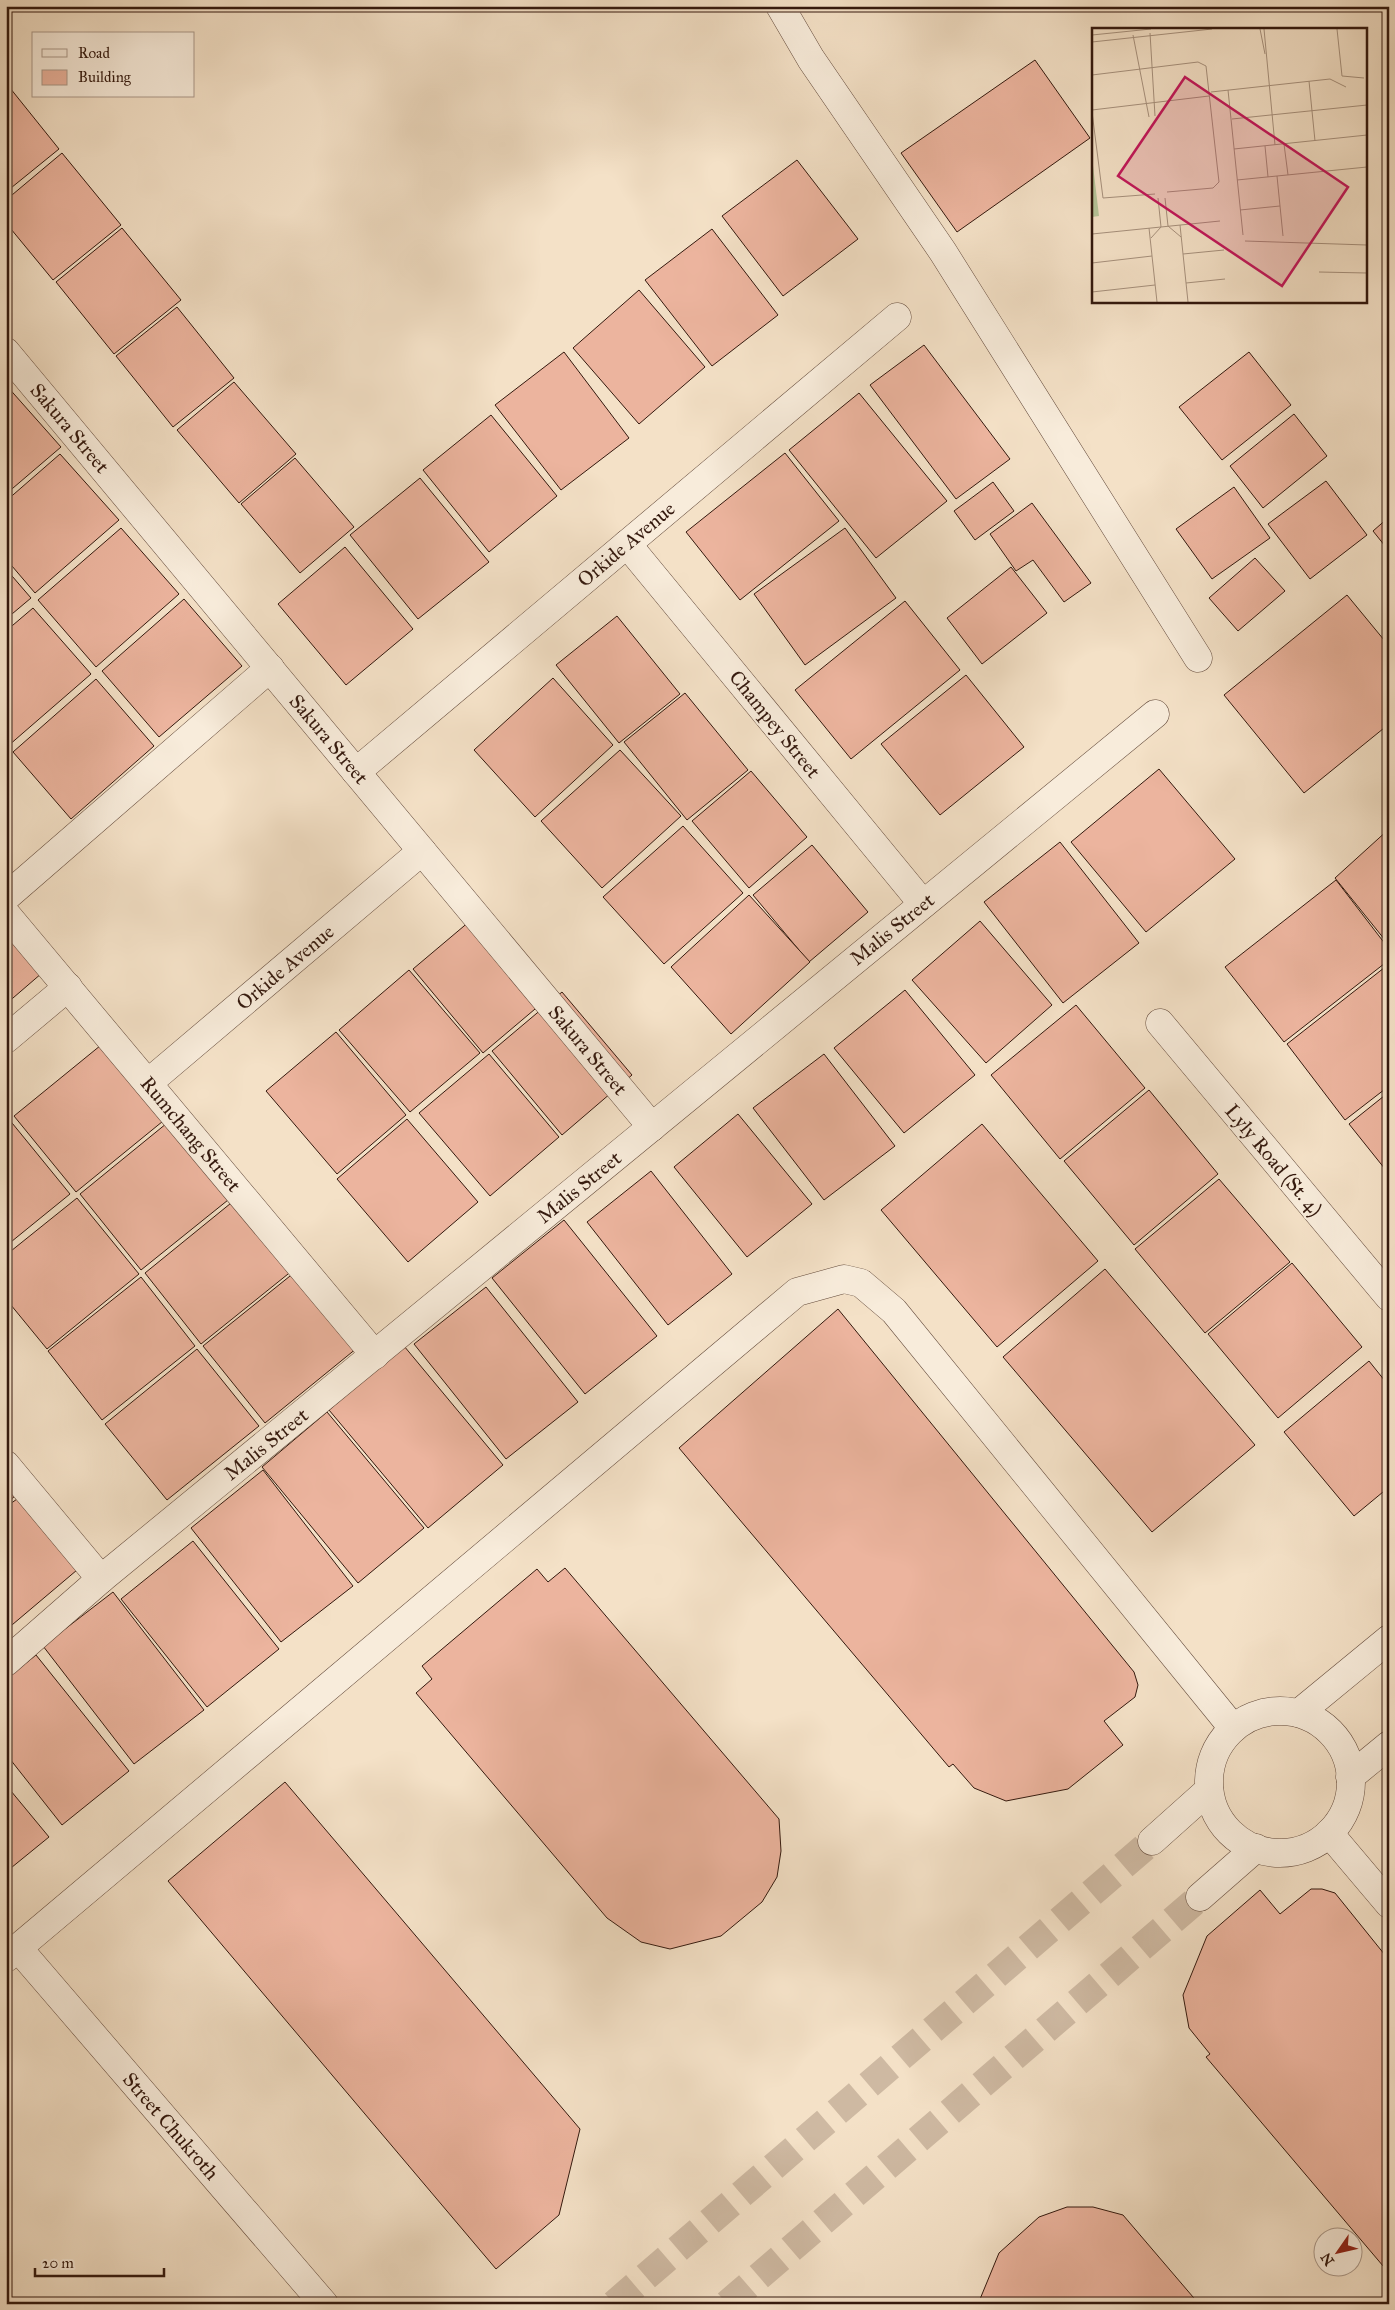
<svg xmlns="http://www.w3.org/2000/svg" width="1395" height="2310" font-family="'IM FELL Great Primer',serif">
<rect width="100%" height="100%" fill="#f4e1c7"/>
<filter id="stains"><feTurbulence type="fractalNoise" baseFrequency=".004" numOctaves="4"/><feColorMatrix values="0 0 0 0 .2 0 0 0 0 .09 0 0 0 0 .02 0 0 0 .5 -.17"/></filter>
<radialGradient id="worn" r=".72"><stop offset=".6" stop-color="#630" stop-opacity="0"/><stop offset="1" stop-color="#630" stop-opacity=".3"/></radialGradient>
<!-- building -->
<g fill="#ecb49e" stroke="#34190e">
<polygon points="1035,60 1090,138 957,232 901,153"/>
<polygon points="6,83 59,149 6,192"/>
<polygon points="62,153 121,225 53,280 6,223 6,200"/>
<polygon points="797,160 858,239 783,296 722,216"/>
<polygon points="122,228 181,300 114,354 56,282"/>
<polygon points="712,229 778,315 712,366 645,280"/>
<polygon points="639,290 705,367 639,424 573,348"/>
<polygon points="177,307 234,378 173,427 116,356"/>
<polygon points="924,345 1010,459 956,499 870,385"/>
<polygon points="564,352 629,438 561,490 495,405"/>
<polygon points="1249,352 1291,405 1222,460 1179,407"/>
<polygon points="234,382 296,454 239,503 177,430"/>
<polygon points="6,385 61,447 6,494"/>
<polygon points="859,393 947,501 876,558 789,450"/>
<polygon points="1294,414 1327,456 1263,508 1230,466"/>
<polygon points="491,415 557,496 489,552 423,470"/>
<polygon points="785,453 839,521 740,600 686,532"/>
<polygon points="60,454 119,520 35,593 6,559 6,501"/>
<polygon points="295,458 354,527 300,573 241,504"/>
<polygon points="420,478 489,562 418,619 350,535"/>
<polygon points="1326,481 1367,535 1310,579 1268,524"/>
<polygon points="993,482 1014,511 975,540 954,511"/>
<polygon points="1234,487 1270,538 1212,579 1176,529"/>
<polygon points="1032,503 1091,583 1064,602 1033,560 1016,571 990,534"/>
<polygon points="1389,517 1389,551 1373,531"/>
<polygon points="121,528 179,594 96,667 38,600"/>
<polygon points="845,528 896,598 805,665 754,594"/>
<polygon points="345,547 413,629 346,685 278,604"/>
<polygon points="1255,558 1285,591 1238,631 1209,598"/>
<polygon points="1011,567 1047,613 982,664 947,618"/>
<polygon points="6,569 31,598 6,619"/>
<polygon points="1347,595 1389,646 1389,724 1304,793 1224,695"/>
<polygon points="184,599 242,666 159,737 102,671"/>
<polygon points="905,601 960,670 851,759 795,690"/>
<polygon points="33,608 91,674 8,746 6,744 6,631"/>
<polygon points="617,616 680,694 619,743 556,665"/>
<polygon points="966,675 1024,747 940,815 881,744"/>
<polygon points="553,678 613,745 535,817 474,750"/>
<polygon points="96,679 154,746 71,819 13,752"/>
<polygon points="685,693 748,770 687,820 624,742"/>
<polygon points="620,750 681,816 602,888 541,821"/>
<polygon points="1159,769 1235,859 1146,932 1071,842"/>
<polygon points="751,771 807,837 749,888 692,821"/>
<polygon points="683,826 743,893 664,964 603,897"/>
<polygon points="1389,829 1389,945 1335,878"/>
<polygon points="1060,842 1139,943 1063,1003 984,902"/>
<polygon points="812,845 868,912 809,962 753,895"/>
<polygon points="1336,880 1389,949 1389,960 1284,1042 1225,967"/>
<polygon points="749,895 810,962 731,1034 671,967"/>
<polygon points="483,910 554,993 483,1053 413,969"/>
<polygon points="980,921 1052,1005 986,1063 912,980"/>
<polygon points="6,932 42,973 6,1004"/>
<polygon points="1389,964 1389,1086 1345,1120 1287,1044"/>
<polygon points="409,970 480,1053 410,1112 339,1030"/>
<polygon points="905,990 975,1075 904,1133 834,1048"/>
<polygon points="562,992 632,1075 562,1135 492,1051"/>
<polygon points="1076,1005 1145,1088 1060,1159 991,1075"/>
<polygon points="336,1032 406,1115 337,1174 266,1091"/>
<polygon points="106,1041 168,1117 76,1192 14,1116"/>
<polygon points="489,1054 559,1137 490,1196 419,1113"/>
<polygon points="824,1054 895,1146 824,1200 753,1108"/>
<polygon points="1149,1090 1218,1174 1134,1245 1064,1161"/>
<polygon points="1389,1092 1389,1174 1349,1124"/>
<polygon points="738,1114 812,1204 747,1257 674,1167"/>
<polygon points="8,1118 70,1194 6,1246 6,1119"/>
<polygon points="172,1119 233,1196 141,1270 80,1194"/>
<polygon points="407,1119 478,1202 408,1262 337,1179"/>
<polygon points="982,1124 1098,1261 997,1347 881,1210"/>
<polygon points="651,1171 732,1274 668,1325 587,1222"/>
<polygon points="1219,1179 1290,1262 1205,1333 1135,1249"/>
<polygon points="77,1198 139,1274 47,1349 6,1299 6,1255"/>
<polygon points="236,1199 293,1270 201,1344 145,1273"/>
<polygon points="564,1220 657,1336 585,1394 492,1278"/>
<polygon points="1292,1263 1362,1347 1278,1418 1208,1334"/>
<polygon points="1105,1269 1255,1445 1152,1532 1003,1357"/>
<polygon points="295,1272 357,1348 265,1423 203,1346"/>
<polygon points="141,1277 195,1346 102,1420 48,1351"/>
<polygon points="486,1287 578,1402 506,1459 414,1344"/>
<polygon points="838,1309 1134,1672 1138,1685 1135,1697 1104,1721 1123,1745 1068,1789 1006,1801 974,1788 953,1764 949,1767 679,1448"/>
<polygon points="404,1346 503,1465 428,1528 329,1410"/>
<polygon points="197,1349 259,1426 167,1500 105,1424"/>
<polygon points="1369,1361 1389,1386 1389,1487 1354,1516 1284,1432"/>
<polygon points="327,1412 424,1528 358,1583 262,1467"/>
<polygon points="263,1470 353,1586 281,1642 191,1528"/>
<polygon points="6,1484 16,1495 6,1504"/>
<polygon points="17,1499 77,1570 6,1630 6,1507"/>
<polygon points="193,1541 279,1649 207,1707 121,1599"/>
<polygon points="565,1568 779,1819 781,1851 777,1877 762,1902 721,1936 670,1949 641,1942 607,1918 416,1693 432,1679 422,1666 537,1569 548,1582"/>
<polygon points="113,1592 204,1710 134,1764 43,1646"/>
<polygon points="36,1655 129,1771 62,1825 6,1754 6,1679"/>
<polygon points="285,1782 580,2129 559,2215 496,2269 168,1881"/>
<polygon points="6,1785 49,1837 6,1872"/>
<polygon points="1311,1889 1322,1889 1335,1893 1389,1960 1389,2273 1206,2057 1210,2054 1189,2028 1183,1995 1207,1936 1260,1890 1280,1914"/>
<polygon points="1067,2207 1093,2207 1123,2215 1199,2304 978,2304 999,2253 1039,2217"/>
</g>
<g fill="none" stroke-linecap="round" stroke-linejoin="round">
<!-- minor-tunnel -->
<g stroke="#ceb9a2" stroke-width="28" stroke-dasharray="28 14" stroke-linecap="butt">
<polyline points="614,2304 1152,1841"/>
<polyline points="727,2304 1200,1897"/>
</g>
<!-- minor casing -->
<g stroke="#644b3c" stroke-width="29">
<g id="minor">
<polyline points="780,6 811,59 943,252 1198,658"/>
<polyline points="6,352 652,1127"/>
<polyline points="627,544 923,904"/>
<polyline points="356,772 897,317"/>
<polyline points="6,897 270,668"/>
<polyline points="6,914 375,1355"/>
<polyline points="1160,1023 1389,1297"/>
<polyline points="6,1039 68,987"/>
<polyline points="148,1083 422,851"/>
<polyline points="6,1465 101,1579"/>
<polyline points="6,1662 101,1579 1155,714"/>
<circle cx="1280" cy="1782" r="71"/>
<polyline points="1299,1713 1389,1639"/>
<polyline points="1350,1777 1389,1745"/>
<polyline points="1329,1833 1389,1904"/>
<polyline points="1152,1841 1209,1790"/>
<polyline points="1200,1897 1256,1848"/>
<polyline points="18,1948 324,2304"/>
<polyline points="6,1958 797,1292 844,1279 861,1283 894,1311 1233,1728"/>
</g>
</g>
<!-- minor -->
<use href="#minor" stroke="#f8ecdb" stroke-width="28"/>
</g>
<g text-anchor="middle" stroke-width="4" stroke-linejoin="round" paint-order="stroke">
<!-- street labels -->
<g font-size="20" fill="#34190e" stroke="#f8ecdb">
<text transform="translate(70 428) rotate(50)" y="7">Sakura Street</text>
<text transform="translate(626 544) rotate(-40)" y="7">Orkide Avenue</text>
<text transform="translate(775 724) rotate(51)" y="7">Champey Street</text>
<text transform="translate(329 739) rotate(50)" y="7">Sakura Street</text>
<text transform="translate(892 929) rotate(-39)" y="7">Malis Street</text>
<text transform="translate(285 967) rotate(-40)" y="7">Orkide Avenue</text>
<text transform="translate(588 1050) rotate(50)" y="7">Sakura Street</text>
<text transform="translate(191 1134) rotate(50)" y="7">Rumchang Street</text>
<text transform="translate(1274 1160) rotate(50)" y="7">Lyly Road (St. 4)</text>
<text transform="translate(579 1187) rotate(-39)" y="7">Malis Street</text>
<text transform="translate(266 1444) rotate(-39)" y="7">Malis Street</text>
<text transform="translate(171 2126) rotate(49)" y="7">Street Chukroth</text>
</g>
</g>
<!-- overview -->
<g transform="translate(1092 28)">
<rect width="275" height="275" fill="#f4e1c7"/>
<path d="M0 129 7 188 0 189Z" fill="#b6c499"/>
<path fill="none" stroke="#a7917d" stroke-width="1" d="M168 1 173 26M172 1 183 117M245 1 250 48 272 50M58 5 63 88M0 7 59 1M41 7 57 89M0 14 120 1M0 47 106 34 114 38 127 154 121 160 75 164M217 53 223 113M136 62 151 207M119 64 238 51 254 59M0 82 117 68M0 84 11 170 63 166M140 91 275 77M192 116 196 147M173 118 176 149M142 121 275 107M185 148 191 208M145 152 275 139M73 170 76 198 89 209M148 182 188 178M88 197 96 274M57 200 65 274M0 206 128 193M59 210 69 199 66 170M153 213 275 217M91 226 132 222M0 235 60 228M227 244 275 245M94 255 133 251M0 264 63 257"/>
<path fill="#c2185b" fill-opacity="0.15" stroke="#c2185b" stroke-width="2.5" d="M93 49 256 159 190 258 26 148Z"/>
<rect width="275" height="275" fill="none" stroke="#34190e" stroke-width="2.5"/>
</g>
<!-- margin -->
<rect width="1395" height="2310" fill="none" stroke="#f4e1c7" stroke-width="25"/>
<rect x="8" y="8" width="1380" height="2295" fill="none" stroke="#34190e" stroke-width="2.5"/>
<rect x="12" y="12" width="1370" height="2285" fill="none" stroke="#34190e"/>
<!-- legend -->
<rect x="32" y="32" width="162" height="65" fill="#f8ecdb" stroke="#aa9889"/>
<rect x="42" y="49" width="25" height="8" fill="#f8ecdb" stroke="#aa9889"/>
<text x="78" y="58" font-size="15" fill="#34190e">Road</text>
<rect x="42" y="70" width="25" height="15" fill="#ecb49e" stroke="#aa9889"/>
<text x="78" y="82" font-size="15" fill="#34190e">Building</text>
<!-- north arrow -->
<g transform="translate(1338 2252) rotate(236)"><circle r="24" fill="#f8ecdb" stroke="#aa9889"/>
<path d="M0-4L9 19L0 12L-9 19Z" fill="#8f2418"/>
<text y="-8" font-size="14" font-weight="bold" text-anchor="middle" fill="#34190e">N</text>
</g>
<!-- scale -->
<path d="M35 2268v8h129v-8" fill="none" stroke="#34190e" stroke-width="2.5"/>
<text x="42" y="2268" font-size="15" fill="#34190e" stroke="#f8ecdb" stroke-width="4" paint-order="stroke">20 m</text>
<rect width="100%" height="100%" filter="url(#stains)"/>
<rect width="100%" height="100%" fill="url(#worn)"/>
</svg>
